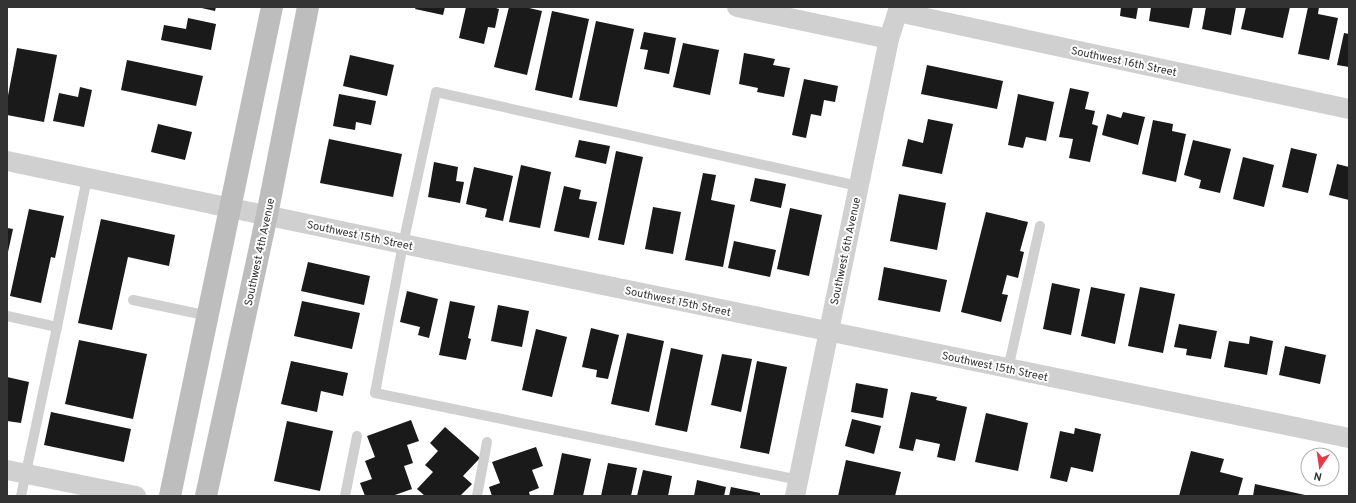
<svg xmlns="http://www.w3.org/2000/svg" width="1356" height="503" font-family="Overpass,sans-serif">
<rect width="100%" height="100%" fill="#fff"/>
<!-- building -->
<g fill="#1a1a1a">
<polygon points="197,7 216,7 215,11"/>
<polygon points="416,7 445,7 443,15 415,9"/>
<polygon points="466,7 493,7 499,9 495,28 488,27 484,44 459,38"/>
<polygon points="509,7 525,7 542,11 527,75 494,67"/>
<polygon points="1121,7 1138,7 1136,19 1120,16"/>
<polygon points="1151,7 1193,7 1189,28 1149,21"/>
<polygon points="1206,7 1236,7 1231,35 1202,29"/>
<polygon points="1246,7 1290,7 1283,38 1241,29"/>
<polygon points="1308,7 1319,7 1318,14 1338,18 1329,60 1298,54"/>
<polygon points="552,11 589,19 572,98 535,90"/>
<polygon points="188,18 216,24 211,50 161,40 164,25 186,29"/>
<polygon points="596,21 634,29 617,107 579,100"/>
<polygon points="644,32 676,38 669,74 644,69 648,50 640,49"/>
<polygon points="1344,33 1349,34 1349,67 1337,65"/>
<polygon points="683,43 719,50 710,95 673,87"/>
<polygon points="17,48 57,55 44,122 7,115 7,101"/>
<polygon points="744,53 775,59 773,65 790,68 784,97 757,92 758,88 739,84"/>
<polygon points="350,55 394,65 387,96 343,86"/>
<polygon points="127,60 203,76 196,106 121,90"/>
<polygon points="927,65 1003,81 997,109 921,94"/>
<polygon points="804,79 838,86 835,102 824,100 821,116 811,114 806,138 792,135"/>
<polygon points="80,87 92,90 84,127 53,121 59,93 78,97"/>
<polygon points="1070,88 1089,92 1085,109 1095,111 1092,124 1098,126 1090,162 1069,158 1073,139 1059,137"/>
<polygon points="339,94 376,101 371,125 356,122 355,130 333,126"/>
<polygon points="1018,94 1054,102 1046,141 1026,137 1023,148 1008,145"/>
<polygon points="1123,112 1145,117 1138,145 1102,135 1107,114 1121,118"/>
<polygon points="928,119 953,124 942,174 902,166 908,139 923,143"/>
<polygon points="1153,120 1173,124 1172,131 1186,134 1176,182 1142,174"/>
<polygon points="158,124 192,132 185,160 151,152"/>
<polygon points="329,139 402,154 393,197 320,183"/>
<polygon points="579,140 610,146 606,164 575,157"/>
<polygon points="1193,140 1231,149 1220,193 1199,188 1201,180 1184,175"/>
<polygon points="1291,148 1317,154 1308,193 1282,187"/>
<polygon points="616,151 643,157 624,245 598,240"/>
<polygon points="1243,157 1274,165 1264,207 1233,199"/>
<polygon points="434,162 458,167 456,181 464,182 460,203 428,197"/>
<polygon points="1337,164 1349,167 1349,200 1329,195"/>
<polygon points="521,165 551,172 540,228 509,222"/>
<polygon points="474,167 513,176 503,221 485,217 487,209 466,204"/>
<polygon points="703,173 716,175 711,200 735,205 723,267 685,260"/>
<polygon points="755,178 786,184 781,208 750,201"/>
<polygon points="564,186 581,190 579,199 597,202 589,238 554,231"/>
<polygon points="899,194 946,203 937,250 890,241"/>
<polygon points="653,207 681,212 673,254 645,249"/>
<polygon points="790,208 822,215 809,276 777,269"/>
<polygon points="29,209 64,216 55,258 51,257 41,303 10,296"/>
<polygon points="986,212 1028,222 1020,251 1024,252 1018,278 1007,275 1002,294 1008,295 1001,322 961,312"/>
<polygon points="101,219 175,235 169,266 128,257 112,330 78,323"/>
<polygon points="7,228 13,229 8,252 7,252"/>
<polygon points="734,241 776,250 770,277 728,268"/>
<polygon points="308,262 370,276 364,305 301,291"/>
<polygon points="884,267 947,280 940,312 878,300"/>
<polygon points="1052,283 1080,289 1071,335 1043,329"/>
<polygon points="1091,287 1125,294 1115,344 1081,336"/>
<polygon points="1140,287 1175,294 1163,353 1128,346"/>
<polygon points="407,291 438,299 429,338 418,335 420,327 400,322"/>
<polygon points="302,301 360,313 352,349 294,336"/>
<polygon points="450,301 475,306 468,338 471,339 466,360 439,355"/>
<polygon points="498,305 529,311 522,347 491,341"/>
<polygon points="1179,324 1217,331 1211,359 1186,355 1187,349 1174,347"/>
<polygon points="591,328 619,335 608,379 596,377 597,370 582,367"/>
<polygon points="536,329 567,337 552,397 522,390"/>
<polygon points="627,333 664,341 649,412 611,404"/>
<polygon points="1250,336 1273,341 1267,375 1224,367 1229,341 1249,344"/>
<polygon points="79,340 147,354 133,419 65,404"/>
<polygon points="1285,346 1326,355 1320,384 1279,375"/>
<polygon points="671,348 703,355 687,432 655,425"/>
<polygon points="722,354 752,359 741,412 711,405"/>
<polygon points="291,361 348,373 343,396 321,391 317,412 281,404"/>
<polygon points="757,361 787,367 769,454 740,448"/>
<polygon points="7,377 29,382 21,423 7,421"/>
<polygon points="856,383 888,389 883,418 851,412"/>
<polygon points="911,392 937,397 936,400 967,407 955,461 937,457 940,444 916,439 913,451 899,448"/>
<polygon points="51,412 131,429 124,462 44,445"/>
<polygon points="986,413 1028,423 1018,471 975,462"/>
<polygon points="852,419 881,426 874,454 845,446"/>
<polygon points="411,420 419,441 407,445 413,463 404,466 412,489 392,496 365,496 360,483 372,479 365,461 375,457 367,436"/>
<polygon points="287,421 333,431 320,491 274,481"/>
<polygon points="445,427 480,458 463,476 472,484 460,496 425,496 417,489 433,472 425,465 438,451 430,443"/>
<polygon points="1075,428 1101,434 1093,472 1071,467 1067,482 1050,478 1060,431 1074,434"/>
<polygon points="536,447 543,466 532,470 539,488 529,492 530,496 492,496 489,487 500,483 492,462"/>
<polygon points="1191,451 1224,459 1220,472 1243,478 1238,496 1179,496"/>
<polygon points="562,453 591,459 583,496 553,496"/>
<polygon points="846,460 901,472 895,496 838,496"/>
<polygon points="608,463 637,468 631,496 601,496"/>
<polygon points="643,470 672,476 668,496 637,496"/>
<polygon points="697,480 726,487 724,496 694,496"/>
<polygon points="1255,484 1305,495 1305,496 1253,496"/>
<polygon points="731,487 760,493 760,496 729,496"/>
</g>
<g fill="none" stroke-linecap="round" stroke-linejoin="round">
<!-- service -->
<g stroke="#d0d0d0" stroke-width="10">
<polyline points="133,300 209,316"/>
<polyline points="7,316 57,327 87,178"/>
<polyline points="1008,369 1040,226"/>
<polyline points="799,480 375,393 403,244 436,92 858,186"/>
<polyline points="21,496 57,327"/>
<polyline points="345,496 357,436"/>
<polyline points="477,496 487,442"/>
</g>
<!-- minor -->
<g stroke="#d0d0d0" stroke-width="20">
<polyline points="737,7 889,39"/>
<polyline points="898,12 1349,109"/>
<polyline points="7,161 403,244 1349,438"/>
<polyline points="7,470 136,496"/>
<polyline points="795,496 889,39 899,7"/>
</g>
<!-- secondary -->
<g stroke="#bdbdbd" stroke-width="22">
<polyline points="170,496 272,7"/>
<polyline points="206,496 267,215 308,7"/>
</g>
</g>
<g text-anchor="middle" stroke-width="4" stroke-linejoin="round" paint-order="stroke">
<!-- street labels -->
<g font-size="11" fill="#333" stroke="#fff">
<text transform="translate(1124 61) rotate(12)" y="4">Southwest 16th Street</text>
<text transform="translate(360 235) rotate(12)" y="4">Southwest 15th Street</text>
<text transform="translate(845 251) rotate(-78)" y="4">Southwest 6th Avenue</text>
<text transform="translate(259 252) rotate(-78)" y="4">Southwest 4th Avenue</text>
<text transform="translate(678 301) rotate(12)" y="4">Southwest 15th Street</text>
<text transform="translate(995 366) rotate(12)" y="4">Southwest 15th Street</text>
</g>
</g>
<!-- border -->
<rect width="1356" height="503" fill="none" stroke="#333333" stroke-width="16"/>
<!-- north arrow -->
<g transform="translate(1320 467) rotate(193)"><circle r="19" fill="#ffffff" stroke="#adadad"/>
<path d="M0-3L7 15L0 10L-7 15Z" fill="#e63946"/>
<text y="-6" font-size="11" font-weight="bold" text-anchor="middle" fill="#333333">N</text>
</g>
</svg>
